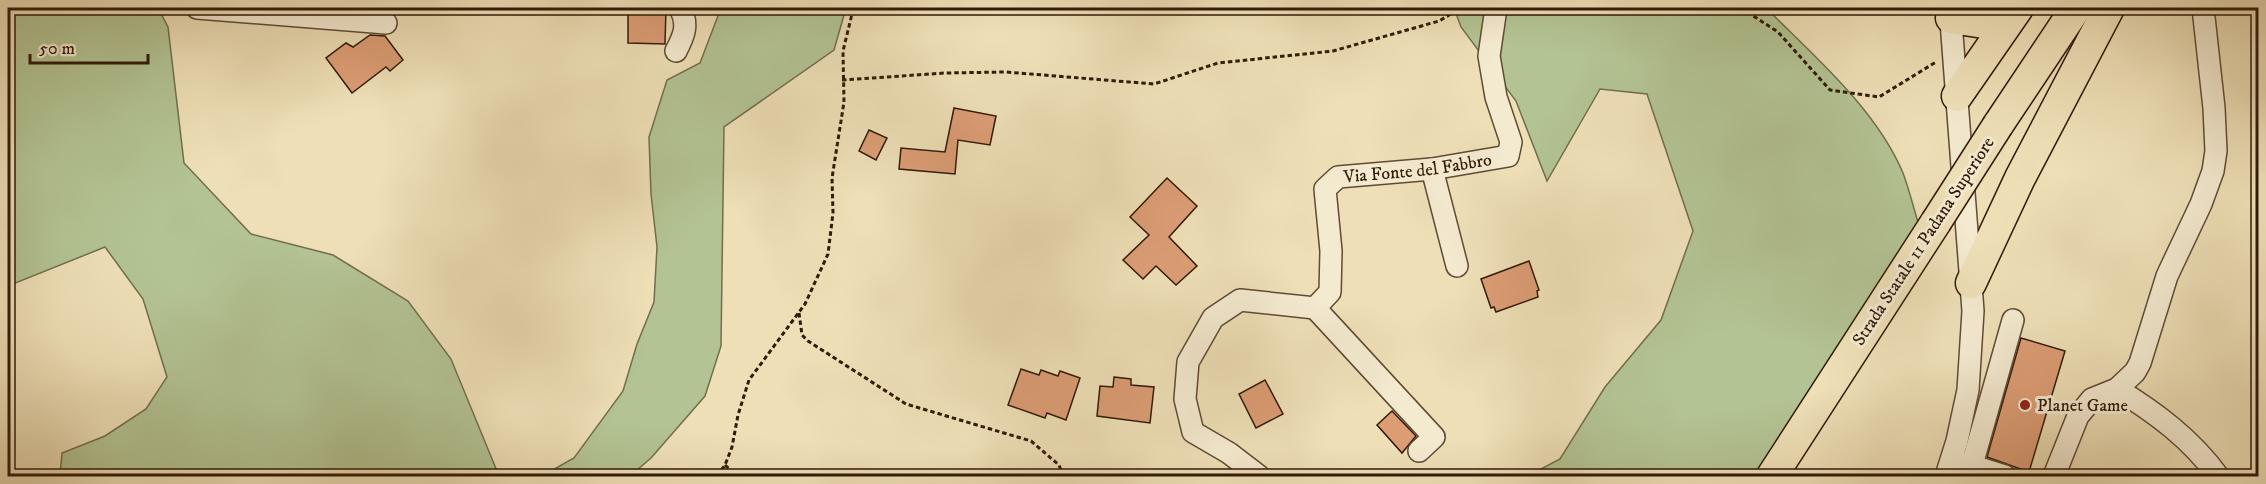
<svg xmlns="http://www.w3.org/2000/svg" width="2266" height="484" font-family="'IM FELL DW Pica',serif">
<rect width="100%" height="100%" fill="#eedfb7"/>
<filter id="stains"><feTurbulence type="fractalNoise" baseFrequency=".00333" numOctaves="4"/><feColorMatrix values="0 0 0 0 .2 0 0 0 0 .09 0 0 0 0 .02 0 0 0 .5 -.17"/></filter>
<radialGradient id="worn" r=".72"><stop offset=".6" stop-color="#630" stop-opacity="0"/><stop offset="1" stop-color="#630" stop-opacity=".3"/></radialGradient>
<!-- green -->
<g fill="#b3c393" stroke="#726e4e" stroke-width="1.5">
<polygon points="8,8 158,8 168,27 184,163 251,234 333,255 408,301 451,359 499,476 60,476 62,453 105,436 146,409 167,377 143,299 105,247 8,286"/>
<polygon points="721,8 846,8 834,50 724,127 721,346 705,396 651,458 630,476 542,476 574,458 623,391 637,344 654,302 657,247 651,194 649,137 667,80 700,63"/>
<path d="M1454 8H1766C1814 56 1876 109 1903 173 1909 189 1913 206 1918 222L1764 476H1528L1560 459 1605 387 1661 320 1693 231 1647 94 1600 89 1547 181 1516 101 1461 27Z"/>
</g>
<!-- building -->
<g fill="#dc9d75" stroke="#311a08" stroke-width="1.5">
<polygon points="628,8 666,8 665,44 628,43"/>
<polygon points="370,35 385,36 403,60 390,71 386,67 352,93 326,58 346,43 353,47"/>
<polygon points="954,108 996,116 990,145 958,140 955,174 899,169 901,148 945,152"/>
<polygon points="869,130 887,138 876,160 859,151"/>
<polygon points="1167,178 1197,206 1169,237 1197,266 1176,285 1156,266 1143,279 1123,260 1149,235 1130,217"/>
<polygon points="1529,261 1539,290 1537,291 1538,297 1496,312 1494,307 1491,308 1481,279"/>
<polygon points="2021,338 2065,351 2029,472 1987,457"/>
<polygon points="1021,369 1039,375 1041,370 1058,376 1060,371 1080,378 1066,420 1047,413 1045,418 1008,405"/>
<polygon points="1114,377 1131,379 1131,385 1154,387 1150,423 1097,416 1100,386 1113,387"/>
<polygon points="1265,380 1283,414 1256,428 1239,394"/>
<polygon points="1392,411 1416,436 1402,453 1377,425"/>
</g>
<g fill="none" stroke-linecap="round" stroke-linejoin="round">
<!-- minor casing -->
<g stroke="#604b34" stroke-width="24">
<g id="minor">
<polyline points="197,8 386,23"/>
<path d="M676 51C684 36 689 24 680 8"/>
<polyline points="1432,169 1457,266"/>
<polyline points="1315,308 1434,437 1419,451"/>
<path d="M2117 389C2156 413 2191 439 2218 476"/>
<polyline points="1960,462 2005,476"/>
<polyline points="1972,465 2013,320"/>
<path id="s1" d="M1259 476 1229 453 1193 432 1185 399 1188 362 1213 318 1240 300 1315 308 1330 292 1331 251 1325 189 1338 177 1432 169 1508 156 1511 142 1496 97 1489 56 1496 8"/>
<polyline points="1946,476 1957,441 1968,390 1973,311 1950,8"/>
<polyline points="2054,476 2078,416 2092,399 2117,389 2135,372 2140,363 2167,276 2201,204 2213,171 2216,151 2214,108 2203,8"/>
</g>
</g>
<!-- highway casing -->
<g stroke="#311a08" stroke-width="33">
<g id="highway">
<polyline points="1951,18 2004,26"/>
<polyline points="1957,96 2018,8"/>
<polyline points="1998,125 2076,8"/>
<polyline points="1971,283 2020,178 2109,8"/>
<polyline points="1772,476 1936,222"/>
</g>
</g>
<!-- path -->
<g stroke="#311a08" stroke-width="3" stroke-dasharray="4.5 3" stroke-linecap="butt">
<polyline points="1741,8 1778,32 1830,90 1879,97 1936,62"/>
<polyline points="842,80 945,73 1006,72 1154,84 1218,63 1333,51 1439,21 1461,8"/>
<polyline points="799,313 802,335 808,341 906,404 1031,441 1059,465 1063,476"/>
<polyline points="725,465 737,476"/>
<polyline points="717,476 725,465 732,447 738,415 749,380 805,304 828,254 833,213 832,178 844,102 843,51 852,14 851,8"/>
</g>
<!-- minor -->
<use href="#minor" stroke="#f4ead0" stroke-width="21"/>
<!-- highway -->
<use href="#highway" stroke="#eedfb7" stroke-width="30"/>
<!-- highway-bridge casing -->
<g stroke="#311a08" stroke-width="33" stroke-linecap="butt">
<polyline id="highway-bridge" points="1936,222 1998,125"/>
</g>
<!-- highway-bridge -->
<use href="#highway-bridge" stroke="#eedfb7" stroke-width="30"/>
</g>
<!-- markers -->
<circle fill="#8f2418" stroke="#f4ead0" stroke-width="2" cx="2025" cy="405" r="6"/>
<g text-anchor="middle" stroke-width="6" stroke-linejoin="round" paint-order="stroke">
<!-- street labels -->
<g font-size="18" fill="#311a08" stroke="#f4ead0">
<text dy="6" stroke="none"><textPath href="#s1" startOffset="532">Via Fonte del Fabbro</textPath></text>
<text transform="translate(1923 241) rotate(-57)" y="6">Strada Statale 11 Padana Superiore</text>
</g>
<!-- poi labels -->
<g font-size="18" fill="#311a08" stroke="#f4ead0" text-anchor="start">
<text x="2037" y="411">Planet Game</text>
</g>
</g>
<!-- margin -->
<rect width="2266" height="484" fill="none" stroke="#eedfb7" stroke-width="30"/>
<rect x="9" y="9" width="2248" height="466" fill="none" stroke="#311a08" stroke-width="3"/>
<rect x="15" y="15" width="2236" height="454" fill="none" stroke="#311a08" stroke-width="1.5"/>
<!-- scale -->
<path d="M30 54v9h118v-9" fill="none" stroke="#311a08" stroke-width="3"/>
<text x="39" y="54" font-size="18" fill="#311a08" stroke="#f4ead0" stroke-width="4.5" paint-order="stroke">50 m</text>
<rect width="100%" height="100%" filter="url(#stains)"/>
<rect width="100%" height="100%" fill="url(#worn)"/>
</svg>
